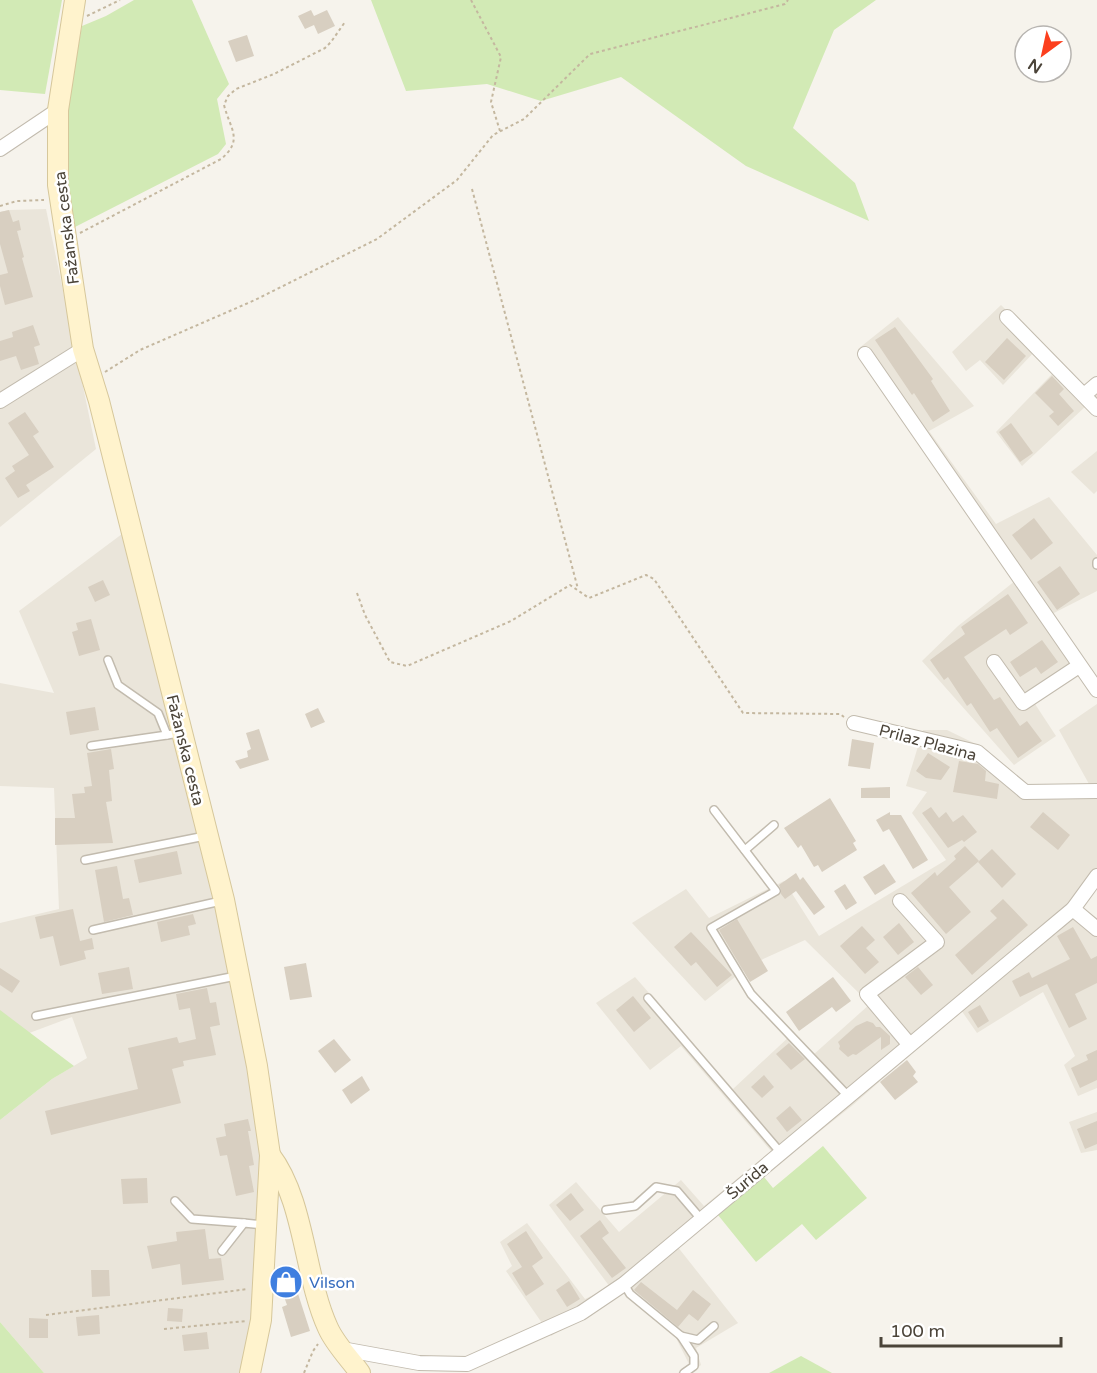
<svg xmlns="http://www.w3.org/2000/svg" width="1097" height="1373" font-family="'Varela Round',sans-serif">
<rect width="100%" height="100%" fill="#f6f3ec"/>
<!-- residential -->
<g fill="#eae5da">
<polygon points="46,209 96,449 0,527 0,212 9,210"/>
<polygon points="1001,305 1083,386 1097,376 1097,415 1087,405 1022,466 996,432 1055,371 1036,350 1003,385 980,360 966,371 952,352"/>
<polygon points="898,317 974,406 929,431 996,524 1049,497 1097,555 1097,591 1050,615 1085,667 1035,704 1056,736 1014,765 922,661 958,626 1015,581 858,349"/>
<polygon points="1097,451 1097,491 1094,494 1071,472"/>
<polygon points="122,534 234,981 266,1156 257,1313 245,1373 44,1373 0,1322 0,1120 52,1079 87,1058 72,1017 0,1044 0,923 59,909 54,788 0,786 0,683 54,693 19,611"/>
<polygon points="1097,704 1097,884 1079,908 1097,918 1097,1088 1078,1096 1064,1065 1075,1056 1043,992 977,1033 961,1010 853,1105 713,1216 677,1246 738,1323 696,1348 701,1365 691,1373 678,1373 689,1364 676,1338 623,1293 551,1336 506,1271 512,1266 500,1242 527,1223 585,1299 610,1287 549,1205 576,1182 619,1232 681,1180 704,1206 771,1151 681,1046 650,1070 596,1003 635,977 733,1089 792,1034 813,1055 870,1004 805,940 750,965 705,1001 632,923 686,889 709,918 784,881 819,936 946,860 912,813 927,792 906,786 923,730 947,730 982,747 1007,770 1025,784 1089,784 1059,730"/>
<polygon points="1097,1112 1097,1150 1081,1153 1069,1122"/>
</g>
<!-- green -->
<g fill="#d2eab5">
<polygon points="0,0 62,0 45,94 0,90"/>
<polygon points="134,0 192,0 229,84 217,99 226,144 218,154 75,227 68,184 67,107 82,26 106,16"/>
<polygon points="371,0 876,0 834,30 793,128 855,183 869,221 746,166 621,77 541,101 487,84 406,91"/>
<polygon points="0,1010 74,1066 52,1079 0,1120"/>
<polygon points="823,1146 867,1198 816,1240 802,1224 756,1262 718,1215 764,1177 773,1188"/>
<polygon points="0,1322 44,1373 0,1373"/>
<polygon points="801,1356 832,1373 769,1373"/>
</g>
<!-- building -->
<g fill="#d8cfc1">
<polygon points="311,10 314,16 327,10 335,26 318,34 314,25 305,29 298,16"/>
<polygon points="247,35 254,56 236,62 228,41"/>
<polygon points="9,210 13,222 19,220 21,230 17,231 24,257 22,258 33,297 5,305 0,286 0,275 8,273 0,244 0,212"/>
<polygon points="33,325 40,345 34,347 39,364 21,370 16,356 0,361 0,341 13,337 12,332"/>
<polygon points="895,327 933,379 931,381 950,411 933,422 914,393 912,395 875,340"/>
<polygon points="1007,338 1026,356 1004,380 985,362"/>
<polygon points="1052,376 1064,389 1059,394 1074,411 1058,426 1049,416 1054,412 1035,393"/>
<polygon points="25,412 39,432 33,436 54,467 26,485 30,491 18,498 5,478 15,471 12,466 29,455 8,423"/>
<polygon points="1011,423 1033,453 1020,462 999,432"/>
<polygon points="1034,518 1053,543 1031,560 1012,535"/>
<polygon points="1060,566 1080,594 1057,610 1037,582"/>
<polygon points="103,580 110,595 95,602 88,587"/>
<polygon points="1008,594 1028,623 1010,635 1006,629 964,657 994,700 1000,697 1020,726 1027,721 1042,741 1018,758 997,728 990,732 971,703 967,706 948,677 944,680 930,660 965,634 961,627"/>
<polygon points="91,619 100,650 79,656 72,632 78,630 76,623"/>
<polygon points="1042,640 1058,662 1041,674 1036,667 1020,677 1010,662"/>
<polygon points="95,707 99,730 70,735 66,712"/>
<polygon points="318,708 325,722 311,728 305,714"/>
<polygon points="259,729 269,760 240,769 235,761 248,757 247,751 251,749 246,733"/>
<polygon points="852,739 874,743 870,769 848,766"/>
<polygon points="111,749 114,769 109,770 112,801 106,802 113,843 55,845 55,818 75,818 72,794 85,793 84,787 92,786 87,753"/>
<polygon points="928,753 950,767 941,780 926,778 916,771"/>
<polygon points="959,761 978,764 986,771 985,781 999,784 997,799 953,792"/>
<polygon points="890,787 890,798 861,798 861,788"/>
<polygon points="830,798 856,841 853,843 857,850 822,872 818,865 814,867 801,845 798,848 784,828"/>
<polygon points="931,807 939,818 946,812 953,822 963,815 977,832 964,842 962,840 948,848 922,813"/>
<polygon points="890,812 890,815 901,815 928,860 913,869 889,829 883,832 876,820"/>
<polygon points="1043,812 1070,835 1058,850 1030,827"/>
<polygon points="965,846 979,861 949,887 971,912 946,934 911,893 935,872 937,876 956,859 954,856"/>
<polygon points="992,849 1016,874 1002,888 978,862"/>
<polygon points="177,851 182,874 139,883 134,860"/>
<polygon points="884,864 896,882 875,895 863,877"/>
<polygon points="117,866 123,899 129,898 133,915 104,922 95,870"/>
<polygon points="796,873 800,880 803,877 825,907 814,915 796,891 785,899 781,894 781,890 779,885"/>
<polygon points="845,884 857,903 846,910 834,891"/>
<polygon points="1003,899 1028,925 972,975 955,955 997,918 990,911"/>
<polygon points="73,909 80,941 92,938 94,949 84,951 86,959 60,966 53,936 40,939 35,917"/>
<polygon points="193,914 196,924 188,926 190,935 161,942 157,922"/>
<polygon points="737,919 768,971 750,982 719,930"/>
<polygon points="899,923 914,942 898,955 883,937"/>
<polygon points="862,926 875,940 866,948 879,962 865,974 840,946"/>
<polygon points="1073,927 1091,959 1097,956 1097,983 1075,994 1087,1019 1069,1028 1047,984 1020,997 1012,981 1029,972 1032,978 1070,959 1057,936"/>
<polygon points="691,932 732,975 717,987 696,962 691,966 674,947"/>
<polygon points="306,963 312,997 290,1000 284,967"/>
<polygon points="129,967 133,989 102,994 98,973"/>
<polygon points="918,967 933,985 921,995 905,977"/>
<polygon points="0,968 20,981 12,993 0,985"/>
<polygon points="833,977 851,1001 836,1012 832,1007 799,1031 786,1012"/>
<polygon points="207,988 210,1003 216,1002 220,1025 210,1027 216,1055 183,1061 184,1066 172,1069 181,1103 51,1135 45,1111 138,1089 128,1048 177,1037 179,1043 196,1039 190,1008 179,1010 176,994"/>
<polygon points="633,996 651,1018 634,1032 616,1010"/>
<polygon points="980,1005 989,1021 978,1028 968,1012"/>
<polygon points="867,1021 873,1023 876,1027 880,1027 890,1036 890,1044 881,1050 881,1037 856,1055 853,1054 848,1057 839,1049 840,1046 838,1042 856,1026"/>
<polygon points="334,1039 351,1060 335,1073 318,1051"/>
<polygon points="789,1043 805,1059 791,1070 776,1054"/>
<polygon points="1097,1050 1097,1080 1080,1088 1071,1068 1088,1060 1086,1055"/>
<polygon points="907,1060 916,1072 913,1076 918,1082 895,1100 880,1082"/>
<polygon points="764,1075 774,1087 762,1098 751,1087"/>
<polygon points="362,1076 370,1090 351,1104 342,1090"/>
<polygon points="790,1106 802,1120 787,1132 776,1118"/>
<polygon points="248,1119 251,1131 248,1131 254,1165 249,1166 254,1192 236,1196 227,1155 220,1156 216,1138 226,1136 224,1124"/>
<polygon points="1097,1121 1097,1144 1085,1149 1077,1129"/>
<polygon points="147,1178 148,1203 123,1204 121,1179"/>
<polygon points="571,1193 584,1210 570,1221 556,1205"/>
<polygon points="600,1220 609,1233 602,1238 626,1268 612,1278 580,1236"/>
<polygon points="205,1229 209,1259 221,1258 224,1280 182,1285 180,1264 152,1269 147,1246 177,1241 176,1232"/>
<polygon points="526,1231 543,1258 532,1266 544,1284 526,1296 512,1273 522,1267 507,1244"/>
<polygon points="91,1270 109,1270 110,1296 92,1297"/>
<polygon points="292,1275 310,1331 291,1337 282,1307 287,1305 278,1280"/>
<polygon points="569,1281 580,1299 567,1307 556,1290"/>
<polygon points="641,1282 677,1310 693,1290 711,1304 698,1321 689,1314 678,1327 634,1290"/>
<polygon points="168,1308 183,1309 182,1322 167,1321"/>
<polygon points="99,1315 100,1334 78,1336 76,1317"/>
<polygon points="29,1318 48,1319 48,1338 29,1338"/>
<polygon points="207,1332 209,1349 184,1351 182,1335"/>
</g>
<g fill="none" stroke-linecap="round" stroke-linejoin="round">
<!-- lane casing -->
<g stroke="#c2bbae" stroke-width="10">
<g id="lane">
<polyline points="1097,562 1097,565"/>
<polyline points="108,660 118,685 158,713 167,735 179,733"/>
<polyline points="91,746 167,735"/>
<polyline points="714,810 776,891 711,928 751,994 848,1096"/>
<polyline points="745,850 774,825"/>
<polyline points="85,860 205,836"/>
<polyline points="93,930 221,901"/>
<polyline points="648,998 781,1153"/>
<polyline points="36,1016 236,976"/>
<polyline points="175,1201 192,1219 244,1223"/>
<polyline points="606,1210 635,1206 656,1187 677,1191 701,1219"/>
<polyline points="222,1251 244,1223 264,1225"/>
<polyline points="624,1284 630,1294 681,1336 698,1340 714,1326"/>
<polyline points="681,1336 694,1356 694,1366 684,1373"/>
</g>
</g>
<!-- street casing -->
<g stroke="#c2bbae" stroke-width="16">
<g id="street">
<polyline points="0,149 58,110"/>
<polyline points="1007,317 1097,409"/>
<polyline points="865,354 1097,690"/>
<polyline points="1084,395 1097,384"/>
<polyline points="0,401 83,349"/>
<polyline points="994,662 1023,703 1079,666"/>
<polyline points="854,723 977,752 1025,792 1097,791"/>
<polyline points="900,901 937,942 867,994 909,1044"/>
<polyline points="1073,909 1097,929"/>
<polyline points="342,1349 419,1363 467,1364 581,1313 624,1284 1073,909 1097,876"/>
</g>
</g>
<!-- secondary casing -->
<g stroke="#d6c79b" stroke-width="22">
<g id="secondary">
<polyline points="75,0 58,110 58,185 83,349 99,401 224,900 257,1066 270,1155 261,1320 250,1373"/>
<path d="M270 1155C305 1201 304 1276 328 1328 335 1344 350 1359 360 1373"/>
</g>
</g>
<!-- path -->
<g stroke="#c4b79f" stroke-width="2" stroke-dasharray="3 3" stroke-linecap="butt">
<polyline points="471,0 501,57 491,102 500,131"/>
<polyline points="87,16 120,0"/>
<polyline points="472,189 578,589"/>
<polyline points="0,206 17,201 44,200"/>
<path d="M80 233 221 159C244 140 230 129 224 105L228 96 236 89 274 74 325 48 331 42 345 22"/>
<polyline points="105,372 140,350 255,300 377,239 457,180 493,135 524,119 590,54 785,4 788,0"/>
<polyline points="357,593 365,615 390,662 407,666 511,621 570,585 589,598 646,575 654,579 743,713 840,714 844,717"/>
<polyline points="46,1315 248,1289"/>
<polyline points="164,1329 246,1321"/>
<polyline points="304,1373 313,1351 318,1344"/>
</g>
<!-- lane -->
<use href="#lane" stroke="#fff" stroke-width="7"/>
<!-- street -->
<use href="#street" stroke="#fff" stroke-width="14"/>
<!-- secondary -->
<use href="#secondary" stroke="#fff3cd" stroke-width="20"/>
</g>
<!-- icons -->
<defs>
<g id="shop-disc" transform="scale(1.725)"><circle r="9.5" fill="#3f7fe0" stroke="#fff"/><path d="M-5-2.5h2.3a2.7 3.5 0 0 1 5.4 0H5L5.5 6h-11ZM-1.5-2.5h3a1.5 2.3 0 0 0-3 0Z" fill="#fff"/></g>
</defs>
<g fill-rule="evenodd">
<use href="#shop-disc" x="286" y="1282"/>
</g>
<g text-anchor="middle" stroke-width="5" stroke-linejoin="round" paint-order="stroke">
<!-- street labels -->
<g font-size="16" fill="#4b4439" stroke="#fff">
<text transform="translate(66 228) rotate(-97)" y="6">Fažanska cesta</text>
<text transform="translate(928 742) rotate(15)" y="6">Prilaz Plazina</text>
<text transform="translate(186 750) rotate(76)" y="6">Fažanska cesta</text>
<text transform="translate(747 1180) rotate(-40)" y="6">Šurida</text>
</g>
<!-- shop labels -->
<g font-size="16" fill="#366cbe" stroke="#fff" text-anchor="start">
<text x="309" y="1288">Vilson</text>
</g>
</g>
<!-- north arrow -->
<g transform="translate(1043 54) rotate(213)"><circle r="28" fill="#ffffff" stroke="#b7b4b0" stroke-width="1.5"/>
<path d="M0-4.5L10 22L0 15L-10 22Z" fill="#fc3f1d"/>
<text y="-9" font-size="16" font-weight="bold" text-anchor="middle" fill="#4b4439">N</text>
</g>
<!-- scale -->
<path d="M881 1337v9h180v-9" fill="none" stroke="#4b4439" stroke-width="3"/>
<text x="890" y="1337" font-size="18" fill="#4b4439" stroke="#ffffff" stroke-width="4.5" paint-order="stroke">100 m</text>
</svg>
